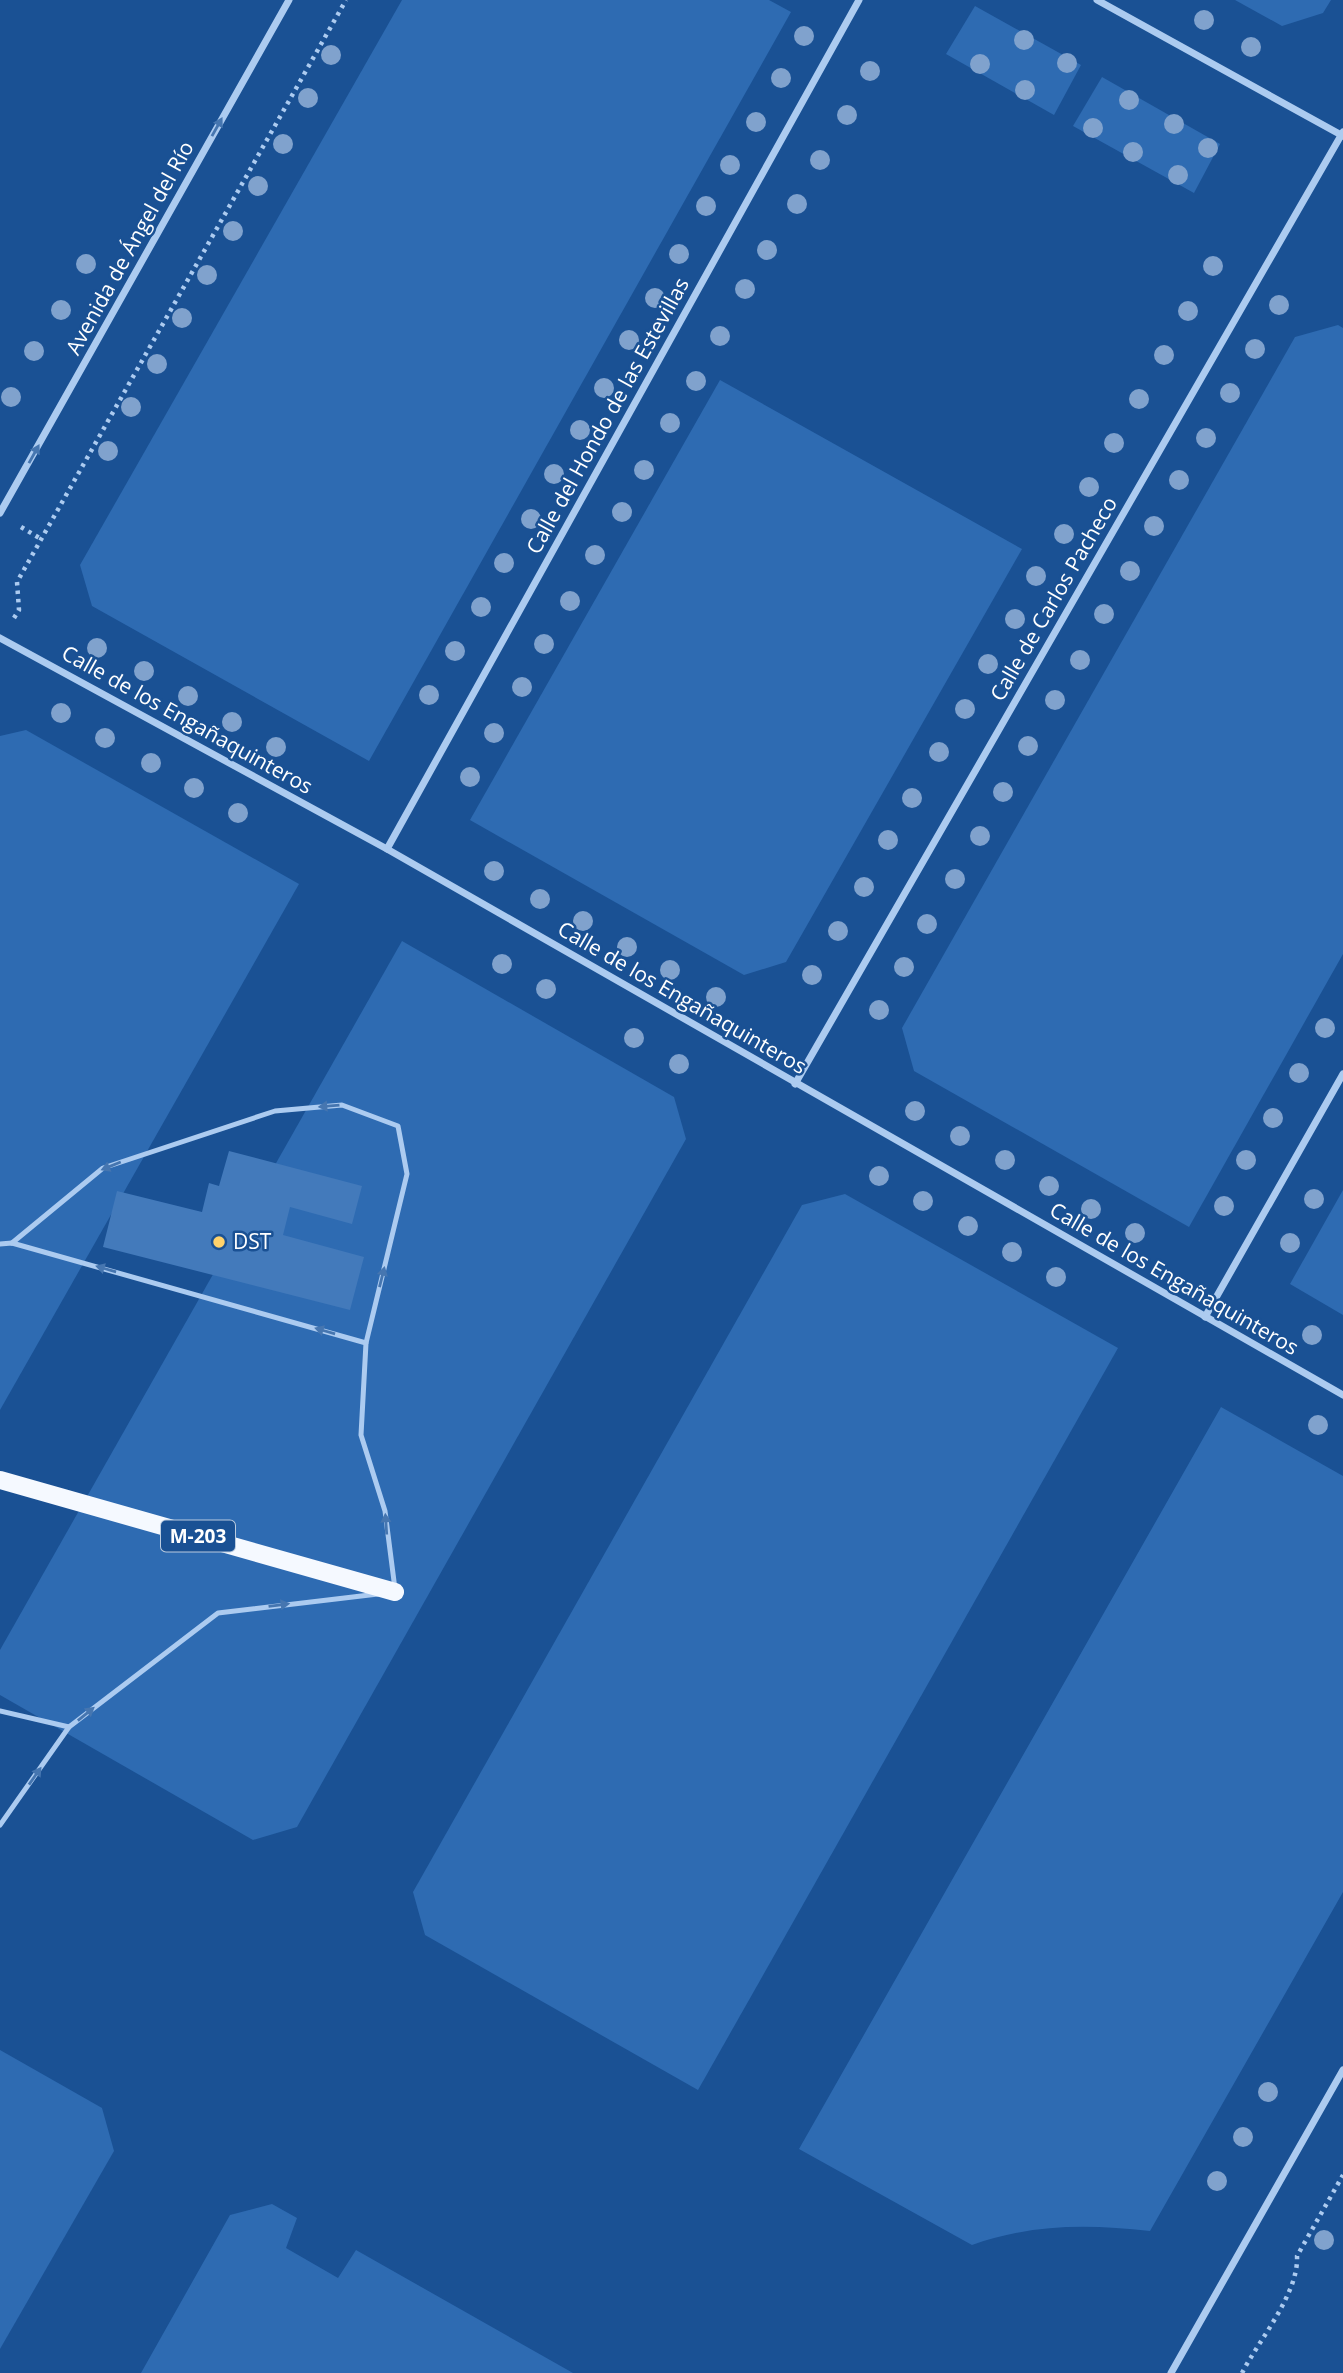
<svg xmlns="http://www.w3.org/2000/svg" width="1343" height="2373" font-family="'Open Sans',sans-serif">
<rect width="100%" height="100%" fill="#1a5194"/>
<!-- green -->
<g fill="#2e6bb2">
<polygon points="402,0 769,0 791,12 369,761 92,606 80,565"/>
<polygon points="1235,0 1331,0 1323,13 1282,26"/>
<polygon points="975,6 1081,65 1054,115 946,54"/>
<polygon points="1102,77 1220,144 1194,193 1073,126"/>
<polygon points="1338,325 1343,328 1343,954 1189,1227 914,1071 902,1028 1295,337"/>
<polygon points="720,380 1022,549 786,962 744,975 470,820"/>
<polygon points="26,730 299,884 0,1410 0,736"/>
<polygon points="402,941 674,1097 686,1139 297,1827 253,1840 0,1695 0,1650"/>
<polygon points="1343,1190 1343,1315 1290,1284"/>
<polygon points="845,1194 1118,1348 698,2090 425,1935 413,1892 802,1205"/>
<path d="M1221 1407 1343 1476V1892L1150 2231C1087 2224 1031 2224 972 2245L799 2149Z"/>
<polygon points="0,2050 102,2108 114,2151 0,2349"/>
<polygon points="272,2204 297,2218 286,2248 338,2278 356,2250 573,2373 141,2373 230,2215"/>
</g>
<!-- building -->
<polygon fill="#437abb" points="229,1151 362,1186 352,1224 290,1207 283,1235 364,1257 350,1310 103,1247 117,1191 202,1212 209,1183 219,1186"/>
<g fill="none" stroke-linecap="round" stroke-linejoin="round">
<!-- path -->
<g stroke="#accbf0" stroke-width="4.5" stroke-dasharray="3.5 5" stroke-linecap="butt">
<polyline points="21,527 41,539"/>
<polyline points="14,618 19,610 17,582 346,0"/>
<path d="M1242 2373C1259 2340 1299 2293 1297 2256L1343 2175"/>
</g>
<!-- service -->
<g stroke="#accbf0" stroke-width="5">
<polyline points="12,1243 103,1168 275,1111 342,1105 398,1126 407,1174 366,1343"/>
<polyline points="0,1244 12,1243 366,1343 361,1435 385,1511 395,1589"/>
<polyline points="0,1711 69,1727 218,1613 378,1594"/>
<polyline points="0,1825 69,1727"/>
</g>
<!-- minor -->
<g stroke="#accbf0" stroke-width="7">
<polyline points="1097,0 1343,136"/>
<polyline points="0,513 289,0"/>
<polyline points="0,638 387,849 1343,1395"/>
<polyline points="387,849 859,0"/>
<polyline points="795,1084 1343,132"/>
<polyline points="1205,1317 1343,1074"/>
<polyline points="1171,2373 1343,2070"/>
</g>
<!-- primary -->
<polyline stroke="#f5f9ff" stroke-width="18" points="0,1480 395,1592"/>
</g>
<!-- trees -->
<g fill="#80a2cd">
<circle cx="1204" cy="20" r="10"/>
<circle cx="804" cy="36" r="10"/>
<circle cx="1024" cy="40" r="10"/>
<circle cx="1251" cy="47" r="10"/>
<circle cx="331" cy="55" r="10"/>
<circle cx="1067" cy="63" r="10"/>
<circle cx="980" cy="64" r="10"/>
<circle cx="870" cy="71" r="10"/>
<circle cx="781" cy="78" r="10"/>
<circle cx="1025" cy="90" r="10"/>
<circle cx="308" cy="98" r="10"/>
<circle cx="1129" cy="100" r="10"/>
<circle cx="847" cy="115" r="10"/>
<circle cx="756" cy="122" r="10"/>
<circle cx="1174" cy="124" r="10"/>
<circle cx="1093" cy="128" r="10"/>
<circle cx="283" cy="144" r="10"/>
<circle cx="1208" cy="148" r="10"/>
<circle cx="1133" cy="152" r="10"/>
<circle cx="820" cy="160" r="10"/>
<circle cx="730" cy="165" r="10"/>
<circle cx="1178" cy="175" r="10"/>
<circle cx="258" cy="186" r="10"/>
<circle cx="797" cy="204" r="10"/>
<circle cx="706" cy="206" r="10"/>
<circle cx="233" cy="231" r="10"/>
<circle cx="767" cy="250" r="10"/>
<circle cx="679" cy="254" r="10"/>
<circle cx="86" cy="264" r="10"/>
<circle cx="1213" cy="266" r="10"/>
<circle cx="207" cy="275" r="10"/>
<circle cx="745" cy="289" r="10"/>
<circle cx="655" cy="298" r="10"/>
<circle cx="1279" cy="305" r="10"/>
<circle cx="61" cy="310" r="10"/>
<circle cx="1188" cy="311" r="10"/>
<circle cx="182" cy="318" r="10"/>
<circle cx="720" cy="336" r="10"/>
<circle cx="629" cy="340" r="10"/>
<circle cx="1255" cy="349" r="10"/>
<circle cx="34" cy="351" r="10"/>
<circle cx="1164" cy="355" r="10"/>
<circle cx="157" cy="364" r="10"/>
<circle cx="696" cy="381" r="10"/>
<circle cx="604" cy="388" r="10"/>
<circle cx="1230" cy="393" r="10"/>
<circle cx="11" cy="397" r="10"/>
<circle cx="1139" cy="399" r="10"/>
<circle cx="131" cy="407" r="10"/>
<circle cx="670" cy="423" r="10"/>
<circle cx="580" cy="430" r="10"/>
<circle cx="1206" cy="438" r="10"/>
<circle cx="1114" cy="443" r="10"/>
<circle cx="108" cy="451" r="10"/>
<circle cx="644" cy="470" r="10"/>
<circle cx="554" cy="474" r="10"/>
<circle cx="1179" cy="480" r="10"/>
<circle cx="1089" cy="487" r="10"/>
<circle cx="622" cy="512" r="10"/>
<circle cx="531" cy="519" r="10"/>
<circle cx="1154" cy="526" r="10"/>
<circle cx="1064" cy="534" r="10"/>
<circle cx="595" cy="555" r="10"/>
<circle cx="504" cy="563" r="10"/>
<circle cx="1130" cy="571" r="10"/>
<circle cx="1036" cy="576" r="10"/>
<circle cx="570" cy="601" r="10"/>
<circle cx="481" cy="607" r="10"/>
<circle cx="1104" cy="614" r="10"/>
<circle cx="1015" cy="619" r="10"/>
<circle cx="544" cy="644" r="10"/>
<circle cx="97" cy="648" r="10"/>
<circle cx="455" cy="651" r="10"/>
<circle cx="1080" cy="660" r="10"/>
<circle cx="988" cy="664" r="10"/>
<circle cx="144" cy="671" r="10"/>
<circle cx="522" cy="687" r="10"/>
<circle cx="429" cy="695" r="10"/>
<circle cx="188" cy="696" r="10"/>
<circle cx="1055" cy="700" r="10"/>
<circle cx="965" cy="709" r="10"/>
<circle cx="61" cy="713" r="10"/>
<circle cx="232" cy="722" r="10"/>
<circle cx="494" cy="733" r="10"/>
<circle cx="105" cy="738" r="10"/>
<circle cx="1028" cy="746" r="10"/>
<circle cx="276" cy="747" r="10"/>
<circle cx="939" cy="752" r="10"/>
<circle cx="151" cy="763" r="10"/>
<circle cx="470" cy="777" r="10"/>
<circle cx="194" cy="788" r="10"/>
<circle cx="1003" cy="792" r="10"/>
<circle cx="912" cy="798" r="10"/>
<circle cx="238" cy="813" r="10"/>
<circle cx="980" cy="836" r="10"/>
<circle cx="888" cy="840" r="10"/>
<circle cx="494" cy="871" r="10"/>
<circle cx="955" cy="879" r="10"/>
<circle cx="864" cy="887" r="10"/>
<circle cx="540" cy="899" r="10"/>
<circle cx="583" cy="921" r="10"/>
<circle cx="927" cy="924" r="10"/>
<circle cx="838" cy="931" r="10"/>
<circle cx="627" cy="947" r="10"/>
<circle cx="502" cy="964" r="10"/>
<circle cx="904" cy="967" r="10"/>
<circle cx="670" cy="970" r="10"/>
<circle cx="812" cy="975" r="10"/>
<circle cx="546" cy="989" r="10"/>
<circle cx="716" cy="997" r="10"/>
<circle cx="879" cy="1010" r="10"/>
<circle cx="1325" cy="1028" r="10"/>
<circle cx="634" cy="1038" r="10"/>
<circle cx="679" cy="1064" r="10"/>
<circle cx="1299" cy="1073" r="10"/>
<circle cx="915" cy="1111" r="10"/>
<circle cx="1273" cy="1118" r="10"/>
<circle cx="960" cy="1136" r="10"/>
<circle cx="1005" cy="1160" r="10"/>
<circle cx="1246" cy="1160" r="10"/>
<circle cx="879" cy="1176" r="10"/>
<circle cx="1049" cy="1186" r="10"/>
<circle cx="1314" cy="1199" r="10"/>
<circle cx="923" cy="1201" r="10"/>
<circle cx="1224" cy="1206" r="10"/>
<circle cx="1091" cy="1209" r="10"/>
<circle cx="968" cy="1226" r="10"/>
<circle cx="1135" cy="1233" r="10"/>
<circle cx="1290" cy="1243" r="10"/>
<circle cx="1012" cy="1252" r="10"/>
<circle cx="1056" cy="1277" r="10"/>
<circle cx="1312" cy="1335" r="10"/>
<circle cx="1318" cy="1425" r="10"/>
<circle cx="1268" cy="2092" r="10"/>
<circle cx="1243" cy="2137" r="10"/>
<circle cx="1217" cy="2181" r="10"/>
<circle cx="1324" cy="2240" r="10"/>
</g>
<!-- one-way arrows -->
<defs><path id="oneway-solid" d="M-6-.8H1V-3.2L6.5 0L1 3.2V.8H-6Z" transform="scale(1.75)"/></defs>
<g fill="#4676b0">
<use href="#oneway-solid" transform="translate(217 127) rotate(-61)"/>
<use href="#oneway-solid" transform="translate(34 454) rotate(-61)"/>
<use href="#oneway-solid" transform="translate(329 1106) rotate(175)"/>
<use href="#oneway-solid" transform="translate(111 1166) rotate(158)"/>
<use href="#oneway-solid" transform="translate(106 1269) rotate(-164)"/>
<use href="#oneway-solid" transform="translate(382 1277) rotate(-76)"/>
<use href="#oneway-solid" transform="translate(325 1331) rotate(-164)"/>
<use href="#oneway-solid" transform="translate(386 1524) rotate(-94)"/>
<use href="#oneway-solid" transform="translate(279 1605) rotate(-7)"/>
<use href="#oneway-solid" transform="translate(86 1714) rotate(-39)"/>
<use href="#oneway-solid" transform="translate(35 1776) rotate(-55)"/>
</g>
<!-- markers -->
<circle fill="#ffd26b" stroke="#1a5194" stroke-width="2.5" cx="219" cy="1242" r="7"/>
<g text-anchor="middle" stroke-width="5" stroke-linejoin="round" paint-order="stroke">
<!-- shield labels -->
<rect fill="#1a5194" stroke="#bacbdf" stroke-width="2" x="161" y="1520.5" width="74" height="31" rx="5"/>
<g font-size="19" font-weight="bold" fill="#fff">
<text x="198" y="1543">M-203</text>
</g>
<!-- street labels -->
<g font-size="21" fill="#fff" stroke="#1a5194">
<text transform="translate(130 248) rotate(-61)" y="7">Avenida de Ángel del Río</text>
<text transform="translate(608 416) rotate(-61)" y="7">Calle del Hondo de las Estevillas</text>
<text transform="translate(1054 599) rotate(-60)" y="7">Calle de Carlos Pacheco</text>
<text transform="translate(187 720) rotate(29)" y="7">Calle de los Engañaquinteros</text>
<text transform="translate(682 998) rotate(30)" y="7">Calle de los Engañaquinteros</text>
<text transform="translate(1174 1279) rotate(30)" y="7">Calle de los Engañaquinteros</text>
</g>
<!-- poi labels -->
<g font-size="21" fill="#fff" stroke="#1a5194" text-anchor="start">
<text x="233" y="1249">DST</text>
</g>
</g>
</svg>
